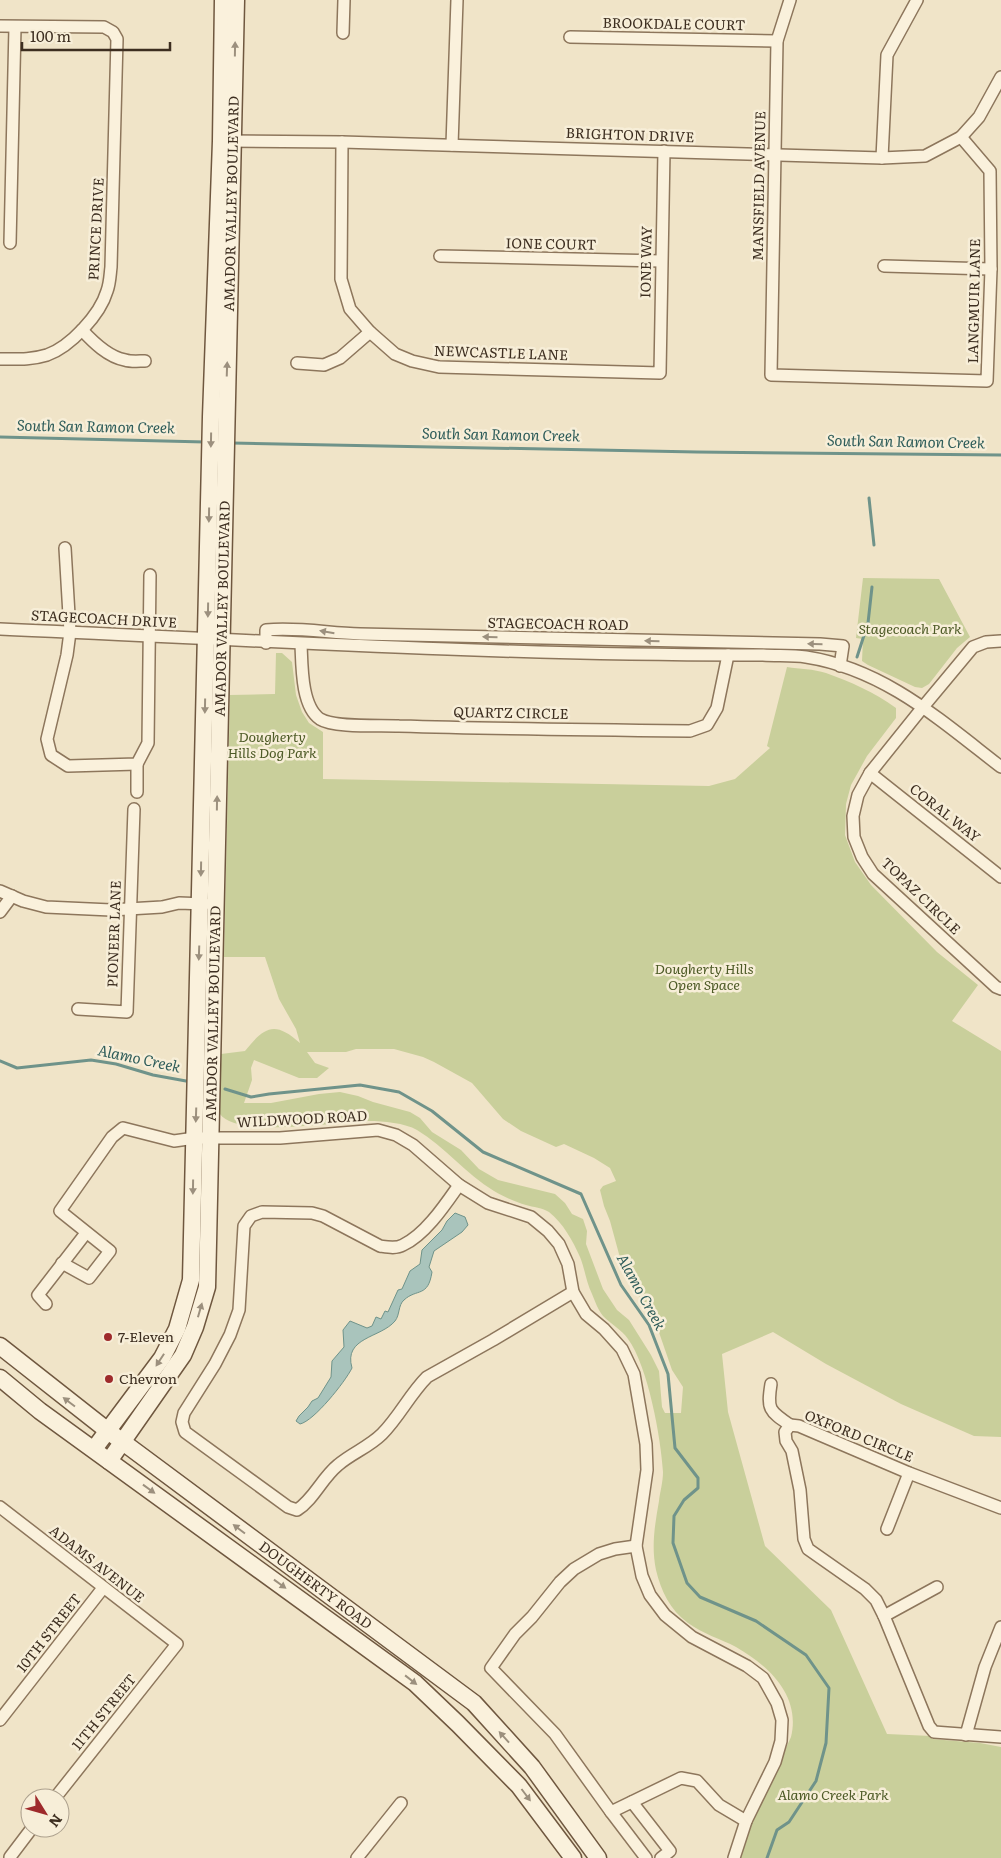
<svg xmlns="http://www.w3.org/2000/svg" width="1001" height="1858" font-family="Literata,serif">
<rect width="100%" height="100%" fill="#f0e4c8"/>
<!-- green -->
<g fill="#c9cf9b" fill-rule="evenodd">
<polygon points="863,578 939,579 970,637 957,648 929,684 922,688 915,687 868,665 862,661 863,639 856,638"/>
<path d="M276 653H282L292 662 296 695 302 712 309 723 323 732V779L709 786 735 779 770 748 767 746 787 667C799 669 814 669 826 673 851 682 874 692 896 708V718L867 756 851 785 846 804 845 835 855 862 871 885 937 952 978 985 952 1021 1001 1051V1437L974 1436 901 1404 826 1364 773 1332 722 1354 728 1412 765 1546 831 1610 887 1734 931 1736 932 1739 980 1743 1001 1747V1858H740L750 1826 791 1737C801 1696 769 1666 736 1647 721 1639 703 1634 688 1623 670 1610 661 1591 656 1570 651 1546 655 1524 659 1501 660 1492 663 1482 663 1472 661 1438 648 1366 628 1339 622 1330 611 1324 603 1316 598 1310 595 1301 592 1294 586 1282 585 1269 580 1257 573 1241 563 1223 549 1212 543 1208 533 1207 526 1205 516 1202 504 1197 494 1191 466 1174 445 1147 417 1130 405 1123 383 1121 369 1121 339 1121 237 1139 220 1114L221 1054 245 1051C265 1026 275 1021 300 1043L296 1029 279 999 265 957H224L230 695 275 694ZM356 1049H394L423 1057 434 1062 472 1083 503 1119 521 1131 556 1147 564 1144 594 1158 610 1168 616 1181 603 1186 600 1190 604 1206 610 1221 619 1254 639 1297 653 1315 672 1370 683 1387 681 1413H665L662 1407 659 1371 651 1355 629 1320 617 1310 603 1289 586 1244 587 1231 583 1219 572 1214 565 1203 555 1194 498 1180 479 1169 461 1150 432 1132 420 1118 410 1112 373 1102 358 1096 340 1092 319 1094 271 1103H244L252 1080 251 1068 254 1060 299 1078H317L329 1068 315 1063 307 1052H346Z"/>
</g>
<!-- water -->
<path fill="#a9c4bc" stroke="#6f938a" d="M455 1213 465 1217 468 1225 462 1232 434 1251 429 1267 432 1272C428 1298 417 1288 404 1300 398 1305 400 1315 395 1321 381 1338 343 1337 352 1368 345 1382 314 1421 300 1424L296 1421 299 1416 308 1407 312 1401 318 1398 331 1377 332 1361 344 1347 343 1330 350 1321 367 1328 372 1326 376 1317 381 1319 385 1311 388 1312 398 1290 402 1289 410 1271 420 1264 422 1250 442 1230 447 1221Z"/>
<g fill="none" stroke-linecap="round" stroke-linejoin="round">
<!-- stream -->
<g stroke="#6f938a" stroke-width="3">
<polyline points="0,437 205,442"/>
<polyline points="232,443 697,452 1001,455"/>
<polyline points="869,498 874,545"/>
<polyline points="857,657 868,623 872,587"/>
<polyline points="0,1061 17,1068 91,1060 116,1064 153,1075 186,1081"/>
<polyline points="225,1089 251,1097 269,1094 360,1085 399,1092 432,1111 483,1152 581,1194 621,1285 649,1325 668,1374 675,1448 698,1478 698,1488 684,1500 674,1516 673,1543 687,1583 700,1597 756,1621 806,1655 829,1688 826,1743 816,1781 789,1822 777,1830 767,1858"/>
</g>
<!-- street casing -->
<g stroke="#8d765c" stroke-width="14">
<g id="street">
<polyline points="790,0 777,41 771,375 987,381 991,269 990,171 961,137"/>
<path d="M0 26 104 27 113 32 117 39 111 267C110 275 110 283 107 291 100 315 70 347 47 355 31 360 16 359 0 359"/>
<polyline points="343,33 344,0"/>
<polyline points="570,37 777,41"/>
<polyline points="226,141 342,142 882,158 925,156 961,137 979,117 1001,77"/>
<polyline points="342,142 341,279 350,309 370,332 395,354 412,361 439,367 660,373 664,151"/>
<polyline points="452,145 457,0"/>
<polyline points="882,158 887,55 917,0"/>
<polyline points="10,243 15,27"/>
<polyline points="440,256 661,261"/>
<polyline points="884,266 991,269"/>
<path d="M82 330C93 342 108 357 125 360 131 362 139 361 145 361"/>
<polyline points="297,363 324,365 340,358 370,332"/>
<polyline points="65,548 70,632 67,655 47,739 51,755 68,766 137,764 148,743 150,575"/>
<path d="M0 629C254 640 509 656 763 655 777 656 792 655 806 657 884 669 940 720 1001 767"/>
<polyline points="1001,641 986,642 973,647 923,707 870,773 858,795 853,816 854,837 862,857 873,874 996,987 1001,989"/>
<path d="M266 643V630C298 627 328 633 360 634L820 644 843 646 840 666"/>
<path d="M301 644C302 665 301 706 320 719 334 728 381 725 399 726 496 729 593 730 690 731L707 725 717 708 728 655"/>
<polyline points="137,764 137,792"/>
<polyline points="870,773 1001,877"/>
<polyline points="0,891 23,901 46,907 111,910 162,907 179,903 205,904"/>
<polyline points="0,912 12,896"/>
<polyline points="78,1009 127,1012 134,809"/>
<path d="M459 1185C445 1205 425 1235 403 1245 396 1249 387 1247 380 1246L323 1216 312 1213 262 1212 251 1216 244 1226 239 1310 230 1335 215 1364 184 1413 182 1422 185 1432 288 1507 297 1510C314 1499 322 1478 338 1465 352 1453 369 1447 382 1434 399 1417 410 1394 427 1377L493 1340 573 1292"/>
<polyline points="62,1263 89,1278 110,1251 60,1211 112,1137 123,1128 174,1141 195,1138 280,1138 378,1130 396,1135 413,1145 459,1185 488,1203 531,1217 548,1231 559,1244 568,1264 573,1292 586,1314 604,1329 622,1349 634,1374 646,1444 647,1470 636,1546 642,1576 650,1595 665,1615 692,1637 747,1666 763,1678 777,1703 782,1720 781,1741 775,1762 746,1821 734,1858"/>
<polyline points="46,1304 38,1295 86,1233"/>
<path d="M771 1384C767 1409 769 1411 790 1425"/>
<polyline points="0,1507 177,1644 55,1798"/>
<polyline points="1001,1508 909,1473 799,1426 790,1425 785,1432 786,1441 792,1451 800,1490 804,1539 808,1549 865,1589 876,1600 884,1616 929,1726 934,1732 1001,1737"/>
<polyline points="887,1529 909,1473"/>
<polyline points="636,1546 615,1549 599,1554 574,1569 560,1582 532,1617 515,1634 491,1668 555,1734 611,1812 681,1778 697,1781 719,1805 746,1821"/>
<polyline points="884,1616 937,1587"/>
<polyline points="0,1720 103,1588"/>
<polyline points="966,1735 985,1667 1001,1627"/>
<polyline points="632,1802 670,1851 661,1858"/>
<polyline points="611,1812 646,1858"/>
<polyline points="10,1857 32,1828"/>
<polyline points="357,1858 401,1803"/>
</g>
</g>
<!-- secondary casing -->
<g stroke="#6f573f" stroke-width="19">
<g id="secondary">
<path id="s1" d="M0 1346 108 1431 474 1703 532 1767 598 1858"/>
<polyline points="0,1378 40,1411 415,1683 458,1724 519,1786 573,1858"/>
<polyline points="94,1449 162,1358 177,1329 191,1280 211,417 221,141 223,0"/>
<path id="s2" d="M109 1461 183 1355 195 1327 207 1287 236 0"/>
</g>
</g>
<!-- street -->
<use href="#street" stroke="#faf1dc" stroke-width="11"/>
<!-- secondary -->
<use href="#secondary" stroke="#faf1dc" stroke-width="16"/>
</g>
<!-- one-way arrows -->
<defs><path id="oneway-solid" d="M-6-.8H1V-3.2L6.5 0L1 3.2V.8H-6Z" transform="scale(1.25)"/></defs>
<g fill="#9c907e">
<use href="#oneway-solid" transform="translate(235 49) rotate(-89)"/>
<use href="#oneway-solid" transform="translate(227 369) rotate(-88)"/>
<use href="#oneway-solid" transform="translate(211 440) rotate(91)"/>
<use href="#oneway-solid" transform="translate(209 515) rotate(91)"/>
<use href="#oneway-solid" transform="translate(208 610) rotate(91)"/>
<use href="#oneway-solid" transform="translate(327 632) rotate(-170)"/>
<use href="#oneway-solid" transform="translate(490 637) rotate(-179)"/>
<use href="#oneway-solid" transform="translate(652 641) rotate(-178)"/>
<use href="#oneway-solid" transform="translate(815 644) rotate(-179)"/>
<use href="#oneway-solid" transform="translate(205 706) rotate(91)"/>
<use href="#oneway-solid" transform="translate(217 803) rotate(-89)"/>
<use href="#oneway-solid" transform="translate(201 869) rotate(91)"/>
<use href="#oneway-solid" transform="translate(199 953) rotate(92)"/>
<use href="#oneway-solid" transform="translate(196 1115) rotate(92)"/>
<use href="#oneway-solid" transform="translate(193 1187) rotate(91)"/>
<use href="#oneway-solid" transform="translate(200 1310) rotate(-74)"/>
<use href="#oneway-solid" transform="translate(160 1360) rotate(123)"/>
<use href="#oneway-solid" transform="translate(69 1402) rotate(-143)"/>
<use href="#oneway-solid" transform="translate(149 1489) rotate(36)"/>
<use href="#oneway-solid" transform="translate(239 1529) rotate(-143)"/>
<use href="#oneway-solid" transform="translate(280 1584) rotate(36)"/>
<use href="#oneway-solid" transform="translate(411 1680) rotate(38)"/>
<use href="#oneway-solid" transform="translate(504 1737) rotate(-132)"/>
<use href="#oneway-solid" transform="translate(526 1795) rotate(53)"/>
</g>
<!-- markers -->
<g fill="#9e2a2b" stroke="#f7eed8" stroke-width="2">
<circle cx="108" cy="1337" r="5"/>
<circle cx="109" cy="1379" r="5"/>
</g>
<g text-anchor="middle" stroke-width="5" stroke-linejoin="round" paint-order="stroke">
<!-- street labels -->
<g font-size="14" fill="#3d2e20" stroke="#f7eed8">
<text transform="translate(674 24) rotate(1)" y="5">BROOKDALE COURT</text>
<text transform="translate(630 135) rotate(2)" y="5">BRIGHTON DRIVE</text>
<text transform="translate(759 186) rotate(-89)" y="5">MANSFIELD AVENUE</text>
<text dy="5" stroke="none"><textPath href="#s2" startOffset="1285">AMADOR VALLEY BOULEVARD</textPath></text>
<text transform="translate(96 229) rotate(-87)" y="5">PRINCE DRIVE</text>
<text transform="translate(551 244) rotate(1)" y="5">IONE COURT</text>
<text transform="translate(646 262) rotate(-89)" y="5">IONE WAY</text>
<text transform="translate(974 301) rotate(-89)" y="5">LANGMUIR LANE</text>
<text transform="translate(501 353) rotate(2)" y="5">NEWCASTLE LANE</text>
<text dy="5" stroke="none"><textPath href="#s2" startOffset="880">AMADOR VALLEY BOULEVARD</textPath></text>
<text transform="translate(104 619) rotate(3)" y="5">STAGECOACH DRIVE</text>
<text transform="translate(558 624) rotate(1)" y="5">STAGECOACH ROAD</text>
<text transform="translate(511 713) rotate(1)" y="5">QUARTZ CIRCLE</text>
<text transform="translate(945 813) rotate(38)" y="5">CORAL WAY</text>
<text transform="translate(921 896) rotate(44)" y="5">TOPAZ CIRCLE</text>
<text transform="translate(114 934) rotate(-88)" y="5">PIONEER LANE</text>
<text dy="5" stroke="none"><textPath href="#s2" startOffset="475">AMADOR VALLEY BOULEVARD</textPath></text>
<text transform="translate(302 1119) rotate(-3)" y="5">WILDWOOD ROAD</text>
<text transform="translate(859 1436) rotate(22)" y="5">OXFORD CIRCLE</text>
<text transform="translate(97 1564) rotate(38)" y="5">ADAMS AVENUE</text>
<text dy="5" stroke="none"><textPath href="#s1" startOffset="396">DOUGHERTY ROAD</textPath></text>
<text transform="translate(49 1633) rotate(-52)" y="5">10TH STREET</text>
<text transform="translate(104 1712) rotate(-51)" y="5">11TH STREET</text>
</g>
<!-- park labels -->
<g font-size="14" font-style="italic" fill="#4d5a26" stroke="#f7eed8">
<text x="910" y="634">Stagecoach Park</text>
<text x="272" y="742">Dougherty<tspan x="272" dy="16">Hills Dog Park</tspan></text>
<text x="704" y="974">Dougherty Hills<tspan x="704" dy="16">Open Space</tspan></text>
<text x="833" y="1800">Alamo Creek Park</text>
</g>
<!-- poi labels -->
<g font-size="14" fill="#3d2e20" stroke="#f7eed8" text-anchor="start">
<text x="118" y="1342">7-Eleven</text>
<text x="119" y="1384">Chevron</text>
</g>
<!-- water labels -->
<g font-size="15" font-style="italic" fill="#2f5d5a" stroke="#f7eed8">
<text transform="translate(96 427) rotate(1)" y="5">South San Ramon Creek</text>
<text transform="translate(501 435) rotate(1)" y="5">South San Ramon Creek</text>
<text transform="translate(906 442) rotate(1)" y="5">South San Ramon Creek</text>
<text transform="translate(139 1059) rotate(12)" y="5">Alamo Creek</text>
<text transform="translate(641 1292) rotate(61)" y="5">Alamo Creek</text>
</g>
</g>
<!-- north arrow -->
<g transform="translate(45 1813) rotate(127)"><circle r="24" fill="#f7eed8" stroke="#ada18e"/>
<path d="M0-4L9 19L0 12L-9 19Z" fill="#9e2a2b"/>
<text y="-8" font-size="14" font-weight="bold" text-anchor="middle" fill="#3d2e20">N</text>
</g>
<!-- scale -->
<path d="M22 42v8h148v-8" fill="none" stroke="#3d2e20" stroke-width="2.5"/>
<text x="30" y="42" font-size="15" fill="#3d2e20" stroke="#f7eed8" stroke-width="4" paint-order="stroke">100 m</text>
</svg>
